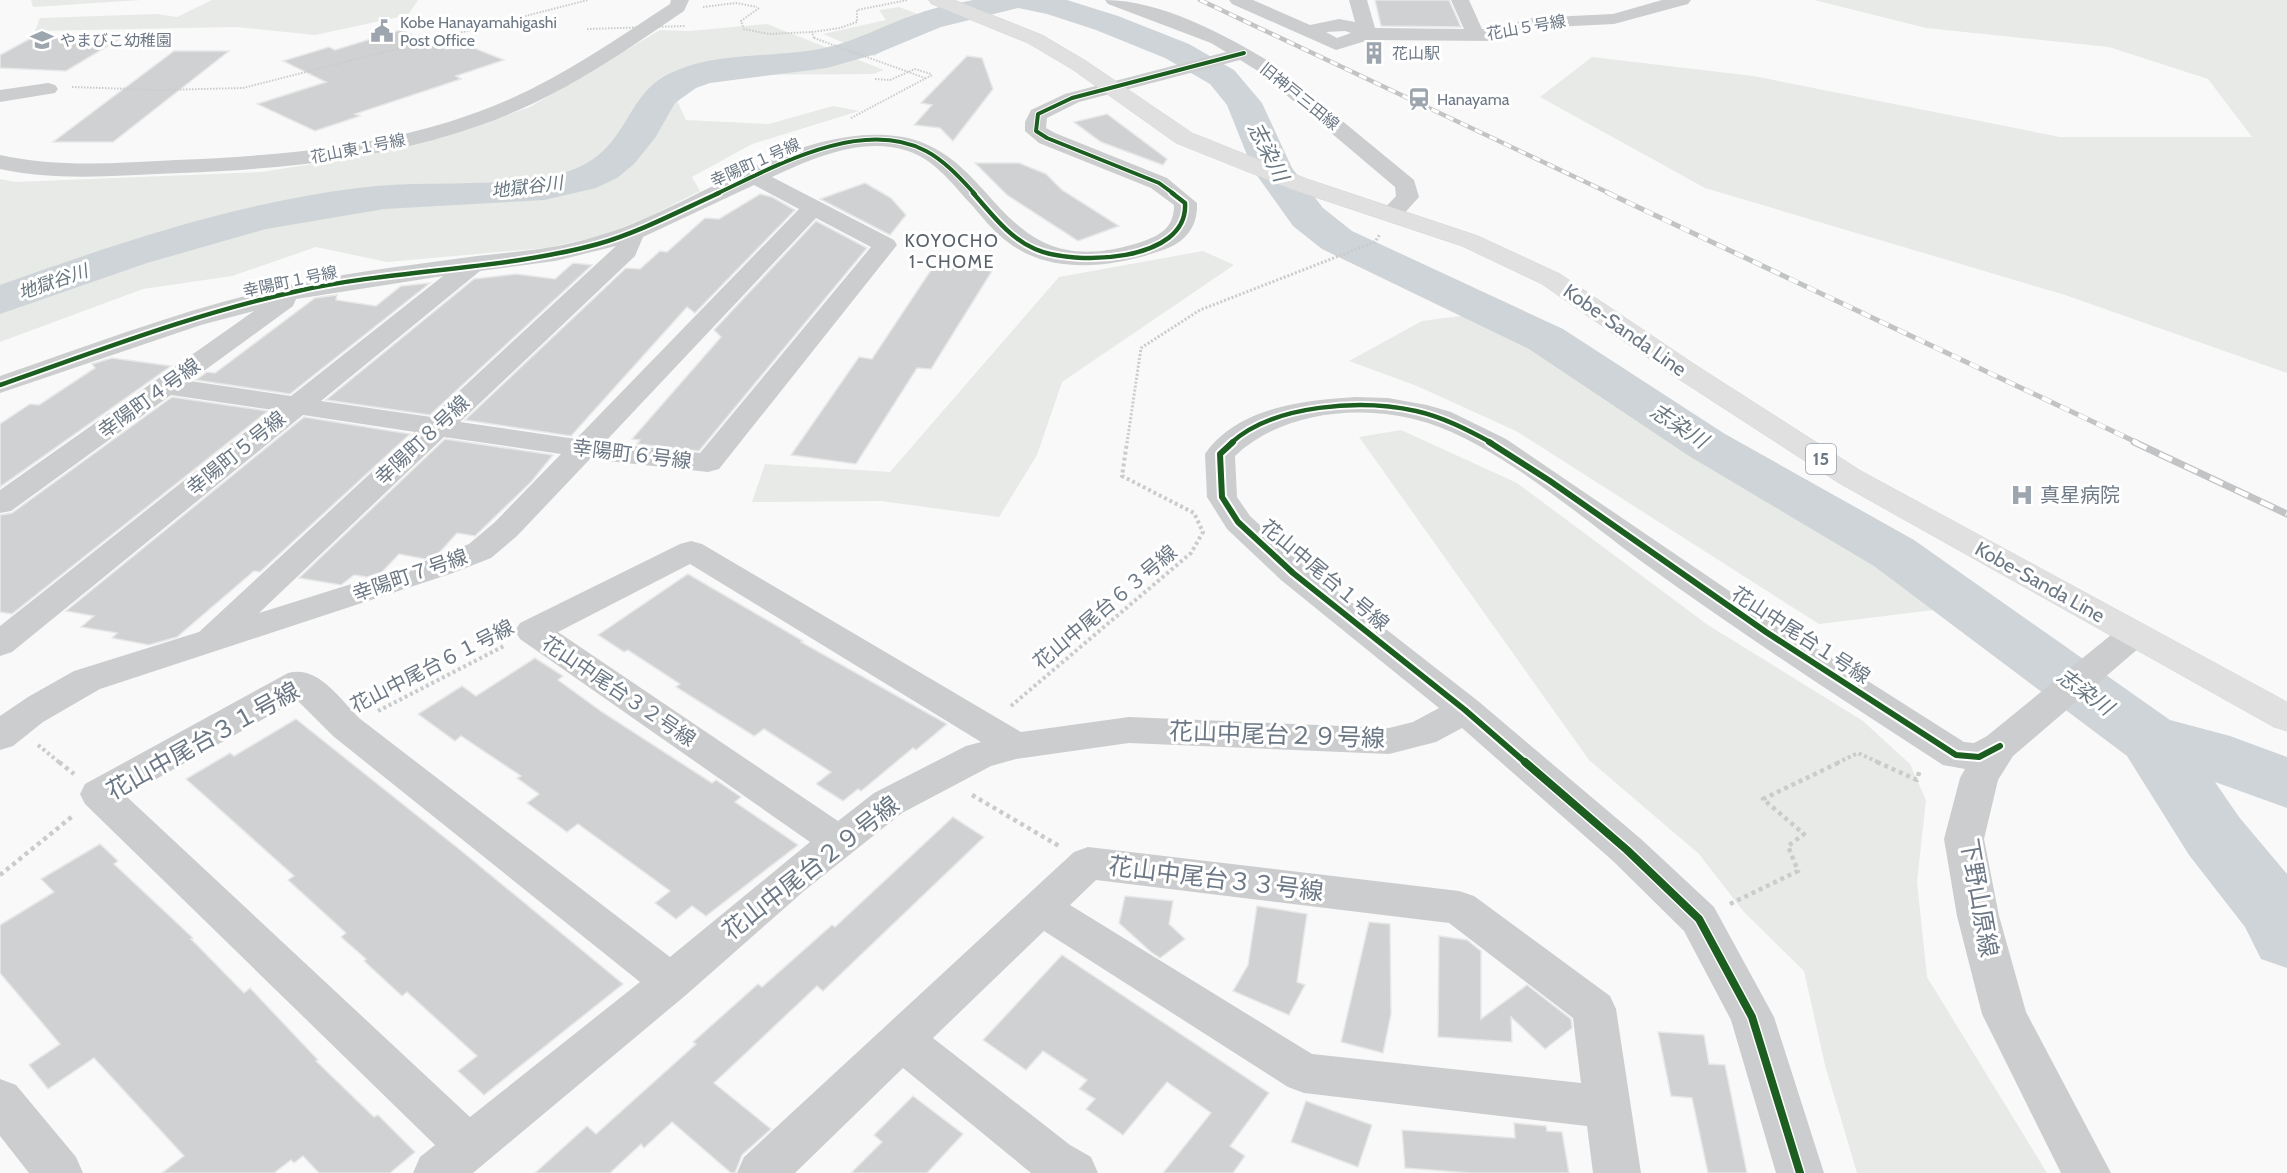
<svg xmlns="http://www.w3.org/2000/svg" width="2287" height="1173" font-family="Cabin,'Noto Sans JP',sans-serif">
<rect width="100%" height="100%" fill="#f9f9f9"/>
<!-- green -->
<g fill="#e7eae6">
<polygon points="31,0 142,0 33,7"/>
<polygon points="212,0 418,0 408,15 315,35 236,27 35,31 40,18 156,14 177,17"/>
<polygon points="1814,0 2287,0 2287,373 2065,295 1705,188 1540,97 1592,57 1753,76 2060,137 2252,137 2208,79 2109,47 1926,28"/>
<polygon points="899,7 936,21 874,56 823,34 886,20 879,10"/>
<polygon points="767,24 884,70 873,74 733,75 699,79 676,98 686,120 769,124 833,106 859,111 752,144 692,177 700,191 648,217 597,237 545,248 387,262 316,247 232,276 143,289 0,342 0,179 16,182 261,172 338,160 444,137 530,107 660,30 689,31"/>
<polygon points="1203,251 1234,265 1062,382 1037,455 999,517 881,501 752,502 765,464 890,472 1059,277"/>
<polygon points="1476,314 1621,399 1942,609 1819,624 1516,431 1417,386 1349,361 1422,321"/>
<polygon points="1401,430 1517,483 1708,625 1863,721 1910,764 1926,800 1917,882 1927,977 2047,1173 1857,1173 1825,1065 1804,971 1744,912 1699,854 1589,760 1359,437"/>
</g>
<g fill="none" stroke-linecap="round" stroke-linejoin="round">
<!-- river -->
<path fill="#ced4d7" fill-rule="evenodd" d="M973 0H1067L1118 16 1189 44 1234 70 1262 103 1292 168 1323 208 1352 231 1563 329 1725 434 1914 540 2170 720 2230 736 2287 757V808L2215 782 2239 817 2287 874V968L2261 959 2245 927 2189 855 2127 756 1874 566 1689 456 1529 349 1322 249 1293 226 1253 170 1227 105 1210 84 1165 58 1096 30 1047 14 1018 8 941 27 876 54 827 68 710 83 696 88 675 103 655 138 634 164 617 178 596 188 544 200 384 209 266 229 147 263 0 314V285C116 244 235 203 358 188 425 179 501 190 566 172 627 154 624 98 665 76 713 50 773 59 824 48 857 41 886 24 917 14 935 7 955 4 973 0Z"/>
</g>
<!-- building -->
<g fill="#cfd1d2" stroke="#e8e8e8" stroke-width="1.5">
<polygon points="1375,0 1449,0 1461,27 1381,26"/>
<polygon points="400,30 446,49 464,44 504,60 456,76 461,79 355,114 360,116 315,131 257,104 326,82 283,61 329,47 335,50"/>
<polygon points="33,37 118,40 66,71 0,68 0,55"/>
<polygon points="174,51 229,51 113,142 53,142"/>
<polygon points="967,56 982,58 993,89 953,141 940,128 914,125 932,105 921,103"/>
<polygon points="1107,114 1167,159 1163,165 1101,142 1074,122"/>
<polygon points="975,163 1019,163 1046,174 1062,190 1119,226 1078,241 1007,195"/>
<polygon points="865,183 891,198 906,215 890,235 820,199"/>
<polygon points="760,194 772,197 795,210 695,313 687,307 571,436 465,420 626,268 640,269 660,251 667,252 705,218 719,219"/>
<polygon points="816,221 867,248 699,451 637,444 640,440 632,439 721,337 714,330"/>
<polygon points="573,263 592,265 430,415 326,400 474,279 516,274 555,279"/>
<polygon points="935,264 992,271 931,369 917,368 856,464 791,455 859,357 872,359"/>
<polygon points="430,283 290,394 196,380 207,372 215,373 315,298 337,295 336,300 376,306 401,286"/>
<polygon points="112,358 171,366 0,487 0,424 30,404 39,405 95,368 92,364"/>
<polygon points="172,397 268,411 12,614 0,612 0,515 12,513"/>
<polygon points="304,417 410,434 260,572 254,571 177,637 149,645 112,638 117,633 81,627 94,616 66,611"/>
<polygon points="445,439 553,455 531,482 475,536 457,533 438,554 425,559 399,554 382,572 367,577 354,575 341,585 299,578"/>
<polygon points="688,574 803,641 801,642 947,724 916,750 913,748 861,791 858,789 843,801 816,784 831,772 764,729 754,736 676,687 680,684 628,650 624,652 598,635"/>
<polygon points="535,658 563,676 558,680 602,712 712,783 716,780 741,797 735,802 798,845 706,916 692,906 676,919 655,903 670,891 578,824 567,832 527,803 539,794 517,778 521,776 461,736 455,741 418,714 462,686 476,696"/>
<polygon points="296,719 459,849 623,984 484,1095 458,1071 477,1056 407,992 402,996 364,961 366,959 341,937 346,933 288,880 294,876 186,779 230,753 234,756"/>
<polygon points="953,817 984,837 823,991 817,986 714,1083 771,1129 742,1155 735,1173 731,1173 672,1122 644,1148 641,1144 610,1173 535,1173 587,1126 596,1134 696,1044 693,1042 758,984 762,987 832,925 835,927"/>
<polygon points="100,844 118,861 114,864 193,938 191,939 244,993 250,988 318,1060 316,1061 374,1117 378,1115 415,1152 390,1173 319,1173 303,1156 294,1163 291,1160 274,1173 162,1173 184,1156 94,1058 48,1089 29,1065 60,1044 0,973 0,925 54,892 41,879"/>
<polygon points="1125,896 1173,901 1169,924 1185,939 1160,958 1151,952 1119,923"/>
<polygon points="1257,906 1307,914 1297,982 1305,985 1289,1015 1233,991 1248,965"/>
<polygon points="1369,922 1390,924 1391,1014 1383,1053 1341,1042"/>
<polygon points="1439,936 1467,940 1481,951 1481,1019 1527,985 1571,1019 1572,1028 1545,1049 1511,1017 1512,1042 1438,1037"/>
<polygon points="1062,955 1269,1093 1230,1146 1245,1156 1233,1173 1163,1173 1211,1113 1167,1082 1123,1135 1086,1109 1095,1099 1079,1089 1087,1080 1043,1051 1026,1070 983,1040"/>
<polygon points="1658,1032 1704,1035 1709,1064 1725,1065 1747,1173 1708,1173 1692,1098 1671,1096"/>
<polygon points="913,1096 963,1134 927,1173 851,1173 882,1142 874,1135"/>
<polygon points="1306,1101 1372,1125 1358,1167 1291,1142"/>
<polygon points="1514,1123 1546,1126 1547,1131 1562,1132 1569,1173 1469,1173 1405,1168 1402,1130 1515,1138"/>
</g>
<g fill="none" stroke-linecap="round" stroke-linejoin="round">
<!-- major casing -->
<g stroke="#d5d6d7" stroke-width="1">
<polygon id="major" points="929,0 954,0 1042,35 1086,61 1192,133 1307,179 1478,236 1560,274 1694,364 1861,471 2287,702 2287,731 2274,727 1839,483 1674,376 1542,284 1462,246 1291,189 1176,143 1072,69 1028,43 932,4"/>
</g>
<!-- path-far3 -->
<g stroke="#cacbcc" stroke-width="2" stroke-dasharray="1.5 1.5" stroke-linecap="butt">
<polyline points="703,7 736,3 757,7"/>
<polyline points="759,8 741,21 744,29 769,34 812,32"/>
<polyline points="814,38 812,32 840,28 857,22 857,10 908,0"/>
<polyline points="875,79 890,80 915,69 931,74"/>
<polyline points="72,87 161,90 243,88 588,0"/>
<polyline points="851,118 932,75"/>
</g>
<!-- path-far2 -->
<polyline stroke="#cacbcc" stroke-width="3" stroke-dasharray="2 2" stroke-linecap="butt" points="1127,443 1141,348 1200,310 1375,242 1380,234"/>
<!-- path-far1 -->
<g stroke="#cacbcc" stroke-width="4" stroke-dasharray="3 3" stroke-linecap="butt">
<polyline points="1011,706 1191,553 1203,532 1194,513 1122,476 1127,442"/>
<polyline points="378,711 504,646"/>
<polyline points="38,745 60,763"/>
<polyline points="1837,763 1858,753 1880,763"/>
</g>
<!-- path -->
<g stroke="#cacbcc" stroke-width="4.5" stroke-dasharray="4 4" stroke-linecap="butt">
<polyline points="59,762 74,774"/>
<polyline points="1877,762 1917,780 1920,769"/>
<polyline points="972,795 1059,846"/>
<polyline points="0,875 74,815"/>
<polyline points="1730,904 1798,871 1788,846 1804,834 1763,799 1840,762"/>
</g>
<!-- minor -->
<g fill="#cccdce" fill-rule="evenodd">
<path d="M671 0H689L684 11C641 40 597 71 550 95 436 154 306 168 181 173 120 175 60 182 0 169V155C59 168 117 163 176 160 290 155 404 146 510 99 566 74 618 38 670 4Z"/>
<path d="M1105 0C1161 0 1225 35 1272 63L1414 180 1419 197 1400 218H1384L1380 213 1396 196 1395 187 1258 71 1240 60 1079 102 1047 118 1046 128 1055 133 1167 178 1197 203C1198 227 1185 243 1163 250 1115 267 1053 276 1009 243 993 232 981 215 968 201 951 182 933 159 908 151 863 136 813 158 772 177L894 240 897 245 719 469 708 472 590 459 517 536 491 558 453 573 100 689 43 722 13 746 0 750V716L28 697 74 671 199 632 415 432 303 415 12 652 0 656V626L273 410 171 395 11 511 0 513V490L254 311 201 325 0 393V376C99 342 197 304 300 283 359 271 418 264 477 256 515 252 554 249 591 238 687 212 784 130 885 135 1003 140 991 293 1144 241 1163 234 1174 226 1174 205L1151 188 1039 143 1025 131V122L1031 110 1065 94 1226 52 1211 43 1108 4ZM754 185 799 209 576 439 460 422 635 256 643 237ZM816 218 871 247 700 453 604 443ZM616 246 431 417 321 401 480 271 555 261ZM443 276 291 396 190 381 293 306 296 299ZM444 437 561 454 495 522 469 544 431 559 259 613Z"/>
<path d="M1229 0H1253L1310 25 1339 19 1355 22 1349 0H1367L1375 28 1464 29 1451 0H1469L1482 29H1494L1530 18 1613 14 1662 0H1691L1688 4 1614 24 1533 28 1496 41 1369 40 1336 50 1232 4ZM1345 31 1351 33 1337 38 1326 32Z"/>
<polygon points="48,83 55,85 58,89 55,93 0,102 0,90"/>
<path d="M1356 397 1388 398 1427 405 1451 412 1506 439 1778 624 1964 742 1974 743 1987 736 2122 626 2134 623 2146 626 2151 634 2146 642 2013 756 1998 780 1984 839 1999 916 2026 1012 2111 1173H2061L1982 1014 1957 916 1944 839 1960 778 1965 769 1943 765C1842 700 1742 634 1645 564 1583 519 1500 446 1428 423 1366 403 1283 410 1235 456L1237 497 1250 516 1305 566 1478 701 1641 839 1714 907 1774 1017 1824 1173H1776L1731 1020 1684 931 1613 861 1462 728 1436 742 1389 754 1129 743 1016 759 991 766 902 813 804 891 686 995 473 1173H413L420 1157 435 1145 85 804 80 794 85 784 288 673C318 665 339 698 359 718L670 957 810 842 520 639 515 631 520 623 680 544 691 541 702 544 1021 732 1129 717 1389 728 1413 722 1439 708 1281 580 1227 529 1207 497 1205 454C1237 407 1305 400 1356 397ZM690 564 981 742 966 746 874 793 838 821 558 632ZM297 700 333 736 640 982 470 1117 126 796Z"/>
<path d="M1088 847 1459 891 1474 896 1610 996 1616 1009 1641 1173H1593L1587 1126 1304 1093 1288 1087 1044 931 933 1038 1070 1145 1091 1157 1098 1173H1031L903 1068 795 1173H737L744 1157 1074 852ZM1096 880 1449 923 1573 1018 1581 1083 1312 1054 1070 905Z"/>
<polygon points="0,1079 16,1085 76,1157 83,1173 29,1173 0,1136"/>
</g>
<!-- major -->
<use href="#major" fill="#e0e0e1" fill-rule="evenodd"/>
<!-- rail-far2 casing -->
<g stroke="#c2c3c4" stroke-width="4.5">
<polyline id="rail-far2" points="1200,0 1611,194"/>
</g>
<!-- rail-far1 casing -->
<g stroke="#c2c3c4" stroke-width="5">
<polyline id="rail-far1" points="1608,193 2138,443"/>
</g>
<!-- rail casing -->
<g stroke="#c2c3c4" stroke-width="7">
<polyline id="rail" points="2134,442 2287,514"/>
</g>
<!-- rail-far2 -->
<use href="#rail-far2" stroke="#fff" stroke-width="3" stroke-dasharray="8" stroke-linecap="butt"/>
<!-- rail-far1 -->
<use href="#rail-far1" stroke="#fff" stroke-width="4" stroke-dasharray="10" stroke-linecap="butt"/>
<!-- rail -->
<use href="#rail" stroke="#fff" stroke-width="4.5" stroke-dasharray="14" stroke-linecap="butt"/>
<!-- path-bridge -->
<g stroke="#cacbcc" stroke-width="2" stroke-dasharray="1.5 1.5" stroke-linecap="butt">
<polyline points="587,29 685,26"/>
<polyline points="814,38 925,78"/>
</g>
<!-- cycleway-far3 casing -->
<g stroke="#fff" stroke-width="6">
<g id="cycleway-far3">
<path d="M716 194C774 167 861 117 926 151 945 161 961 179 975 194"/>
<polyline points="1174,194 1159,183 1047,138 1036,131 1038,114 1072,98 1244,53"/>
</g>
</g>
<!-- cycleway-far2 casing -->
<g stroke="#fff" stroke-width="8">
<g id="cycleway-far2">
<path d="M973 193C991 213 1009 238 1035 249 1073 266 1189 263 1185 203L1172 193"/>
<path d="M0 385C98 351 196 313 298 291 396 269 503 270 598 244 640 232 679 211 719 193"/>
<path d="M1231 443C1274 404 1362 399 1416 411 1443 417 1468 430 1492 443"/>
</g>
</g>
<!-- cycleway-far1 casing -->
<g stroke="#fff" stroke-width="10">
<g id="cycleway-far1">
<polyline points="1233,442 1220,454 1222,497 1238,522 1293,573 1465,710 1526,763"/>
<polyline points="1489,442 1550,481 1766,632 1956,755 1979,757 2000,746"/>
</g>
</g>
<!-- cycleway casing -->
<g stroke="#fff" stroke-width="11">
<polyline id="cycleway" points="1525,762 1627,850 1699,919 1752,1017 1800,1173"/>
</g>
<!-- cycleway-far3 -->
<use href="#cycleway-far3" stroke="#1b5e20" stroke-width="4"/>
<!-- cycleway-far2 -->
<use href="#cycleway-far2" stroke="#1b5e20" stroke-width="4.5"/>
<!-- cycleway-far1 -->
<use href="#cycleway-far1" stroke="#1b5e20" stroke-width="6"/>
<!-- cycleway -->
<use href="#cycleway" stroke="#1b5e20" stroke-width="8"/>
</g>
<!-- icons -->
<defs>
<g id="civic-bare" transform="scale(1.8)"><path d="M-.6-6.5H3V-4.5H.6V-3L4-1V1h2V6H-6V1h2V-1L-.6-3ZM-1.2 2.5V6h2.4V2.5Z" fill="#9da5ae" stroke="#fff" stroke-width="2.5" paint-order="stroke"/></g>
<g id="school-bare" transform="scale(1.8)"><path d="M0-5L7-2L0 1L-7-2ZM-4 1L0 2.5L4 1V4Q0 6-4 4Z" fill="#9da5ae" stroke="#fff" stroke-width="2.5" paint-order="stroke"/></g>
<g id="building-bare" transform="scale(1.8)"><path d="M-4-6H4V6H1V3H-1V6H-4ZM-2.5-4.3h1.7v1.8h-1.7ZM.8-4.3h1.7v1.8H.8ZM-2.5-1h1.7V.8h-1.7ZM.8-1h1.7V.8H.8Z" fill="#9da5ae" stroke="#fff" stroke-width="2.5" paint-order="stroke"/></g>
<g id="station-bare" transform="scale(1.8)"><path d="M-3-6H3Q5-6 5-4V2Q5 4 3 4L4.5 6H3L1.5 4h-3L-3 6H-4.5L-3 4Q-5 4-5 2V-4Q-5-6-3-6ZM-3.5-4v3h7v-3ZM-3.5 1v1.5H-2V1ZM2 1v1.5H3.5V1Z" fill="#9da5ae" stroke="#fff" stroke-width="2.5" paint-order="stroke"/></g>
<g id="hospital-bare" transform="scale(1.8)"><path d="M-5-5h3v3.5h4V-5h3V5h-3V1.5h-4V5h-3Z" fill="#9da5ae" stroke="#fff" stroke-width="2.5" paint-order="stroke"/></g>
</defs>
<g fill-rule="evenodd">
<use href="#civic-bare" x="382" y="31"/>
<use href="#school-bare" x="42" y="40"/>
<use href="#building-bare" x="1374" y="53"/>
<use href="#station-bare" x="1419" y="99"/>
<use href="#hospital-bare" x="2022" y="495"/>
</g>
<g text-anchor="middle" stroke-width="6" stroke-linejoin="round" paint-order="stroke">
<!-- far-poi labels -->
<g font-size="16" fill="#6c7885" stroke="#fff" text-anchor="start">
<text x="400" y="28">Kobe Hanayamahigashi<tspan x="400" dy="18">Post Office</tspan></text>
<text x="60" y="46">やまびこ幼稚園</text>
<text x="1392" y="59">花山駅</text>
<text x="1437" y="105">Hanayama</text>
</g>
<!-- far-street labels -->
<g font-size="16" fill="#6c7885" stroke="#fff">
<text transform="translate(1526 27) rotate(-10)" y="6">花山５号線</text>
<text transform="translate(1300 96) rotate(39)" y="6">旧神戸三田線</text>
<text transform="translate(358 148) rotate(-11)" y="6">花山東１号線</text>
<text transform="translate(755 162) rotate(-24)" y="6">幸陽町１号線</text>
<text transform="translate(290 281) rotate(-12)" y="6">幸陽町１号線</text>
</g>
<!-- far-water labels -->
<g font-size="18" font-style="italic" fill="#687780" stroke="#fff">
<text transform="translate(527 187) rotate(-7)" y="6">地獄谷川</text>
<text transform="translate(53 282) rotate(-19)" y="6">地獄谷川</text>
</g>
<!-- far-neighbourhood labels -->
<g font-size="18" letter-spacing="1.5" fill="#59626b" stroke="#fff">
<text x="952" y="247">KOYOCHO<tspan x="952" dy="21">1-CHOME</tspan></text>
</g>
<!-- shield labels -->
<rect fill="#fff" stroke="#98a0aa" stroke-width="1.5" x="1806" y="444" width="30" height="30" rx="4.5"/>
<g font-size="18" font-weight="bold" fill="#6c7885">
<text x="1821" y="465">15</text>
</g>
<!-- street labels -->
<g font-size="20" fill="#6c7885" stroke="#fff">
<text transform="translate(1625 330) rotate(35)" y="7">Kobe-Sanda Line</text>
<text transform="translate(149 398) rotate(-36)" y="7">幸陽町４号線</text>
<text transform="translate(422 440) rotate(-43)" y="7">幸陽町８号線</text>
<text transform="translate(236 453) rotate(-39)" y="7">幸陽町５号線</text>
<text transform="translate(632 454) rotate(7)" y="7">幸陽町６号線</text>
<text transform="translate(410 575) rotate(-19)" y="7">幸陽町７号線</text>
<text transform="translate(1325 575) rotate(40)" y="7">花山中尾台１号線</text>
<text transform="translate(2040 582) rotate(29)" y="7">Kobe-Sanda Line</text>
<text transform="translate(1105 607) rotate(-40)" y="7">花山中尾台６３号線</text>
<text transform="translate(1801 635) rotate(33)" y="7">花山中尾台１号線</text>
<text transform="translate(432 666) rotate(-27)" y="7">花山中尾台６１号線</text>
<text transform="translate(619 691) rotate(34)" y="7">花山中尾台３２号線</text>
</g>
<!-- poi labels -->
<g font-size="20" fill="#6c7885" stroke="#fff" text-anchor="start">
<text x="2040" y="502">真星病院</text>
</g>
<!-- water labels -->
<g font-size="21" font-style="italic" fill="#687780" stroke="#fff">
<text transform="translate(1268 152) rotate(63)" y="7">志染川</text>
<text transform="translate(1679 426) rotate(33)" y="7">志染川</text>
<text transform="translate(2085 692) rotate(36)" y="7">志染川</text>
</g>
<!-- near-street labels -->
<g font-size="24" fill="#6c7885" stroke="#fff">
<text transform="translate(1277 735) rotate(2)" y="8">花山中尾台２９号線</text>
<text transform="translate(203 741) rotate(-29)" y="8">花山中尾台３１号線</text>
<text transform="translate(811 868) rotate(-38)" y="8">花山中尾台２９号線</text>
<text transform="translate(1216 879) rotate(7)" y="8">花山中尾台３３号線</text>
<text transform="translate(1979 898) rotate(80)" y="8">下野山原線</text>
</g>
</g>
</svg>
